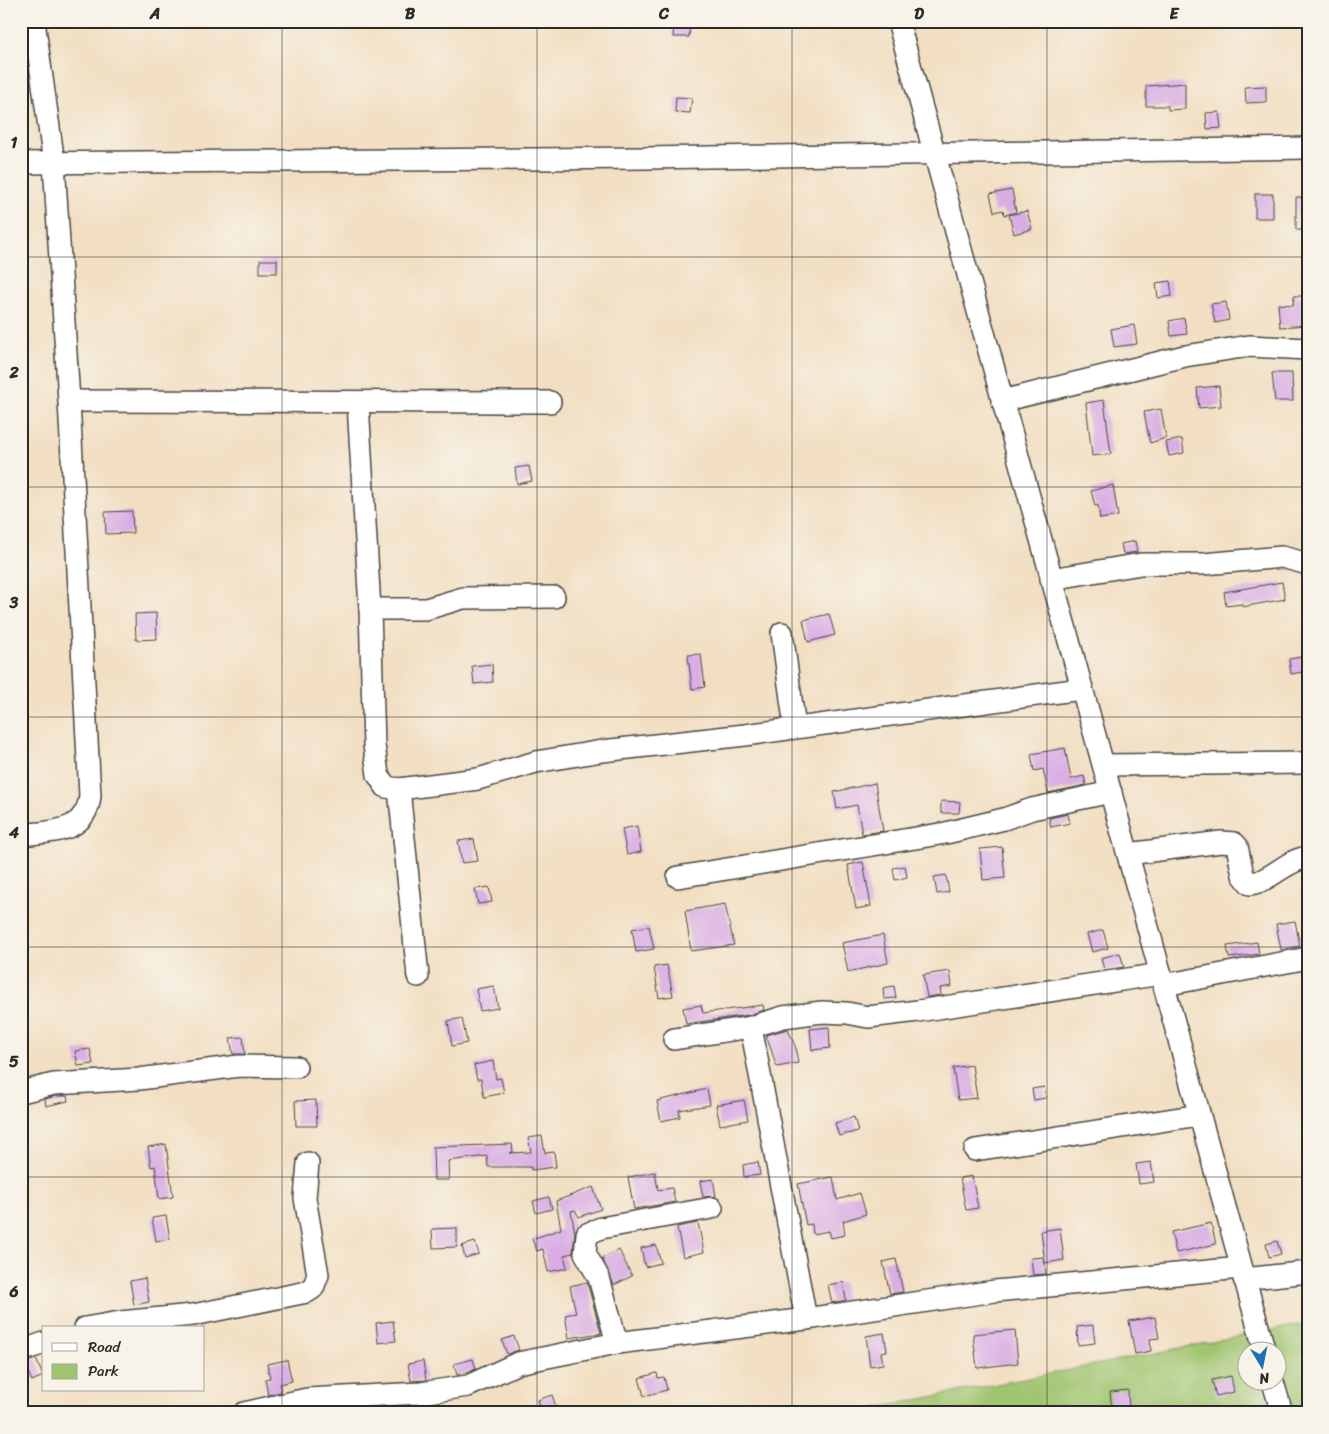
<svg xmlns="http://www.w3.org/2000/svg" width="1329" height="1434" font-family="Sriracha,sans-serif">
<rect width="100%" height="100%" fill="#f7f3e8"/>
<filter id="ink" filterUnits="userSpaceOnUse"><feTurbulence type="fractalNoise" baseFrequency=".02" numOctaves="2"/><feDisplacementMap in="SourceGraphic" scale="10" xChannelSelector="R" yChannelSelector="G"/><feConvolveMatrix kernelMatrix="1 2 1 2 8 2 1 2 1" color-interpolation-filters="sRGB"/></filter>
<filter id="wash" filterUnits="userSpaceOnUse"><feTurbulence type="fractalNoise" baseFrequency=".0096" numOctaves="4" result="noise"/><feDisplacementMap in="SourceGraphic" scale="20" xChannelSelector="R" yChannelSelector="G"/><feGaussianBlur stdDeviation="1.12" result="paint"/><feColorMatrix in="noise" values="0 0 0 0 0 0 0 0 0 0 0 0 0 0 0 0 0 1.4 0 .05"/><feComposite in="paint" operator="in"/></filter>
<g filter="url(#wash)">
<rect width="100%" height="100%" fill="#f2dfc3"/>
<!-- green -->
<path fill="#a0c56f" stroke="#66784d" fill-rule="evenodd" d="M1308 1323V1413H850ZM1246 1352H1276V1382H1246Z"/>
<g id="blocks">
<!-- building -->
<g fill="#daaee4">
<polygon points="674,21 690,21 689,37 673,37"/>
<polygon points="1185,83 1185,109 1168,110 1168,106 1146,106 1146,86"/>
<polygon points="1266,86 1266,102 1246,103 1245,87"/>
<polygon points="676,97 692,98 690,113 675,112"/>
<polygon points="1219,112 1221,128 1207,129 1206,113"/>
<polygon points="1012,190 1016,212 1004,215 1003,210 994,212 990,194"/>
<rect x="1255" y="194" width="18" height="24"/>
<polygon points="1296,197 1308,198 1308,230 1296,230"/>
<polygon points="1027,211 1032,229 1014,234 1009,215"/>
<rect x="260" y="260" width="17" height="13"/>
<polygon points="1170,281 1172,296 1158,298 1156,283"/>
<polygon points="1294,296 1305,296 1307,325 1280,327 1278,304 1293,305"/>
<polygon points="1226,302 1229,320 1215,323 1211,304"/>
<polygon points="1184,318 1187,334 1171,336 1169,321"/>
<polygon points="1134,325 1137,344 1114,347 1111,329"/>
<polygon points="1272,373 1292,373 1293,401 1275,401"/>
<polygon points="1219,386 1221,406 1199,408 1197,388"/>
<polygon points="1104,400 1111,454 1092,456 1086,403"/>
<polygon points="1161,409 1166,438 1150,443 1144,412"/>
<polygon points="1182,439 1184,453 1169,456 1166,442"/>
<polygon points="529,466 532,481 517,484 515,468"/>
<polygon points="1113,485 1118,516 1100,519 1098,505 1095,506 1091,491"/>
<polygon points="132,511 133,533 106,534 105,512"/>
<polygon points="1135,541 1137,552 1123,554 1121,544"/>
<polygon points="1282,582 1285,599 1242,607 1242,604 1226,606 1224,592"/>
<polygon points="156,613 157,639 136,640 135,614"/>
<polygon points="829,614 835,635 808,642 803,620"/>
<polygon points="701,654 705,687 692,689 688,655"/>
<polygon points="1301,657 1303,672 1291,674 1289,659"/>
<polygon points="492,664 493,682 474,684 472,666"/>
<polygon points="1065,748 1071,779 1084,776 1086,785 1048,793 1043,769 1034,771 1031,754"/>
<polygon points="875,783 883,831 862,834 857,805 837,809 834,792"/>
<polygon points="941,801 960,802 959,813 941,813"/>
<polygon points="1068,814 1070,823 1051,827 1049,818"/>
<polygon points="637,826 641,852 627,855 622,829"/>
<polygon points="474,839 478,861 462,863 458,841"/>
<polygon points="1002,847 1005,878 983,880 980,849"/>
<polygon points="863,862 871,906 856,909 848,865"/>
<polygon points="905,866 907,877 895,880 893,868"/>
<polygon points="946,875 949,892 937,894 934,877"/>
<polygon points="489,887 492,902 478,904 475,889"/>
<polygon points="725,904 734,945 691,951 685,911"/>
<polygon points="1295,921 1300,946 1281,950 1276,924"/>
<polygon points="649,926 654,949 636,952 632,929"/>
<polygon points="1103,930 1108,948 1092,952 1087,934"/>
<polygon points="883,935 888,963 848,972 842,943"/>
<polygon points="1257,942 1259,954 1229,958 1227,946"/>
<polygon points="1120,953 1124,967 1104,970 1101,958"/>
<polygon points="667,965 673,996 659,998 654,967"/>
<polygon points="950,971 952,986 940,988 941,995 927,997 923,975"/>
<polygon points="494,986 498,1008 480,1011 476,989"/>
<polygon points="894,986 896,998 884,999 883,988"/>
<polygon points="701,1005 703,1013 763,1005 764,1010 748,1015 686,1024 683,1008"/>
<polygon points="462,1018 467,1043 452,1046 448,1021"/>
<polygon points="829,1027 830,1048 812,1050 810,1029"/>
<polygon points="788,1029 797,1051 796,1051 798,1063 777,1067 766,1035"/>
<polygon points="243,1037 245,1054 233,1054 230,1038"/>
<polygon points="90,1049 93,1064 78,1066 75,1051"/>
<polygon points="493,1061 496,1079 501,1078 504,1093 484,1097 481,1079 477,1079 474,1065"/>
<polygon points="972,1065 977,1098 958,1100 953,1068"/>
<polygon points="1044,1087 1046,1098 1034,1100 1032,1089"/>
<polygon points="707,1089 710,1105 679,1110 680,1117 661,1121 657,1101"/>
<polygon points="56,1096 67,1096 68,1101 46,1106 45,1099"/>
<polygon points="316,1100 317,1126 296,1126 295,1101"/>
<polygon points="744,1100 748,1120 720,1125 716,1105"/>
<polygon points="854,1117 858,1131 839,1136 835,1123"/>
<polygon points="542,1136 545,1153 554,1152 556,1167 531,1170 531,1167 488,1167 487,1156 448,1161 449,1180 434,1180 433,1147 512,1144 513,1152 509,1153 531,1152 528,1138"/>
<polygon points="166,1144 173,1197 159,1199 155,1166 151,1167 148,1147"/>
<polygon points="758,1162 760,1175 744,1177 743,1165"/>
<polygon points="1151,1162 1154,1182 1139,1184 1136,1164"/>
<polygon points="655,1172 658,1190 672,1188 675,1202 634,1209 628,1177"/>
<polygon points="972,1176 978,1208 966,1210 960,1178"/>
<polygon points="833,1177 837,1200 860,1193 866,1214 843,1221 845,1235 831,1238 829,1231 813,1234 812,1224 806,1225 798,1184"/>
<polygon points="713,1179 716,1196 703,1197 700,1181"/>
<polygon points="593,1187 601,1209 579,1217 575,1210 571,1211 575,1233 573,1253 564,1255 567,1268 548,1272 543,1249 537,1251 532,1239 561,1229 556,1201"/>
<polygon points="549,1197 552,1209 536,1213 533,1201"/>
<polygon points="166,1216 170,1239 156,1241 152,1218"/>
<polygon points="698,1223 704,1252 683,1257 677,1227"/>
<polygon points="1211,1223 1216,1244 1176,1253 1171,1232"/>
<polygon points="457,1228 457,1247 433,1248 432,1229"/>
<polygon points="1060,1228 1064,1260 1045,1263 1041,1231"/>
<polygon points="1277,1241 1281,1254 1269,1257 1266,1244"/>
<polygon points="475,1242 479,1254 465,1258 462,1246"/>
<polygon points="656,1245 661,1263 645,1267 641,1248"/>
<polygon points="619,1250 632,1276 614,1285 602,1258"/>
<polygon points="1044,1257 1046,1274 1033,1275 1031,1258"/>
<polygon points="896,1259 903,1292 890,1294 883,1262"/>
<polygon points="145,1278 149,1302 134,1305 130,1281"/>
<polygon points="587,1282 601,1333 569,1338 565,1315 576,1313 570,1286"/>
<polygon points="843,1282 846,1300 832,1303 828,1285"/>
<polygon points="1155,1317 1159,1338 1150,1339 1151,1351 1135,1354 1129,1321"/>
<polygon points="393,1321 396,1341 378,1343 376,1323"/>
<polygon points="1093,1325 1095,1343 1078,1345 1077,1327"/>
<polygon points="1015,1330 1018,1363 977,1368 973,1334"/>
<polygon points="884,1333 887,1351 881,1352 883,1364 870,1366 866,1336"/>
<polygon points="514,1336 519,1350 507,1354 502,1340"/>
<polygon points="36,1359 43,1376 32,1381 24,1363"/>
<polygon points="473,1359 476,1369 457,1375 454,1364"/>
<polygon points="287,1360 292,1381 280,1384 281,1392 268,1395 265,1379 270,1378 267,1364"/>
<polygon points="423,1361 426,1380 411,1381 408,1364"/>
<polygon points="657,1373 658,1378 664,1377 667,1390 644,1396 639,1378"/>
<polygon points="1231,1376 1234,1392 1216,1396 1212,1380"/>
<polygon points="1128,1390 1129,1408 1112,1410 1110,1392"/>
<polygon points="552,1395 558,1413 542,1413 538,1400"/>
</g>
</g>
</g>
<g filter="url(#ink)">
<use href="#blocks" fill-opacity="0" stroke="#494642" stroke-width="1"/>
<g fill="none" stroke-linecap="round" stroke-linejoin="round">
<!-- minor casing -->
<g stroke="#494642" stroke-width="24">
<g id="minor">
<polyline points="898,21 1265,1352"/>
<polyline points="21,163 645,158 1308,148"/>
<polyline points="69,401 550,402"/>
<polyline points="1002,401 1185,356 1249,346 1308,349"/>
<polyline points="358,403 370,609 374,745 378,775 386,787 399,789 478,779 536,762 602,751 745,735 1081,689"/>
<polyline points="1051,579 1141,564 1204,564 1282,557 1308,564"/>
<polyline points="370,609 426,609 463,598 554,597"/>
<polyline points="782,633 795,728"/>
<polyline points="1104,765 1308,763"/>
<polyline points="399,789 418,976"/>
<path d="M21 835C51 831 86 834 90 796L69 401 54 163 34 21"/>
<path d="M1128 854 1221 842 1234 843 1237 846 1243 875 1250 884C1271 881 1286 860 1308 857"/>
<polyline points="678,877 946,833 1004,819 1032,809 1111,792"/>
<polyline points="1164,985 1308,958"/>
<polyline points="751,1027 806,1319"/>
<polyline points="674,1039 751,1027 783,1017 822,1012 847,1013 868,1017 918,1011 1161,974"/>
<polyline points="21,1092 54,1084 139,1079 239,1066 296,1067"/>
<polyline points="975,1150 1199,1115"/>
<polyline points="1244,1279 1308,1272"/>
<polyline points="85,1328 120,1322 193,1315 307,1292 313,1288 318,1275 305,1198 308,1163"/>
<polyline points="617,1343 599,1278 585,1253 587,1234 601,1228 712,1208"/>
<polyline points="21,1351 44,1343"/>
<polyline points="1273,1382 1282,1413"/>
<polyline points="244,1413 307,1399 421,1393 468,1386 518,1363 617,1343 806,1319 995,1291 1241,1268"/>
</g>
</g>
<!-- minor -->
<use href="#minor" stroke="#fff" stroke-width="21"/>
</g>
</g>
<!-- grid -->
<path fill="none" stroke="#2b2b2b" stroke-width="1" stroke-opacity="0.55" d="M282 21V1413M537 21V1413M792 21V1413M1047 21V1413M21 257H1308M21 487H1308M21 717H1308M21 947H1308M21 1177H1308"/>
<!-- margin -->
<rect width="1329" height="1434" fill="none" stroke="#f7f3e8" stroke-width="55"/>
<!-- legend -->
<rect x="42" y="1326" width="162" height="65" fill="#f7f3e8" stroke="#a5a39c"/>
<rect x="52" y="1343" width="25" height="8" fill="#ffffff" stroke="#a5a39c"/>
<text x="88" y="1352" font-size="15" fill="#2b2b2b">Road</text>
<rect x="52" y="1364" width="25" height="15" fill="#a0c56f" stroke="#a5a39c"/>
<text x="88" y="1376" font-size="15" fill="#2b2b2b">Park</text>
<!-- north arrow -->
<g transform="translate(1262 1366) rotate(170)"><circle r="24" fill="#f7f3e8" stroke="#a5a39c"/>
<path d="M0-4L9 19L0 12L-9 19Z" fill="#1f6fb2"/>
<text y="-8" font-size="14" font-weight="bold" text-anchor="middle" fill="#2b2b2b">N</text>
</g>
<rect x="28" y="28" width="1274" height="1378" fill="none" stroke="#2b2b2b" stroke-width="2"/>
<g font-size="16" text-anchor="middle" font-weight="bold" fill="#2b2b2b">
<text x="155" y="19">A</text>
<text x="410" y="19">B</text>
<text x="664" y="19">C</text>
<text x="919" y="19">D</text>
<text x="1174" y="19">E</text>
<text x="14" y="148">1</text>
<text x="14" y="378">2</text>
<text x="14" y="608">3</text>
<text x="14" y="838">4</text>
<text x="14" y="1067">5</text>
<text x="14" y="1297">6</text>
</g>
</svg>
